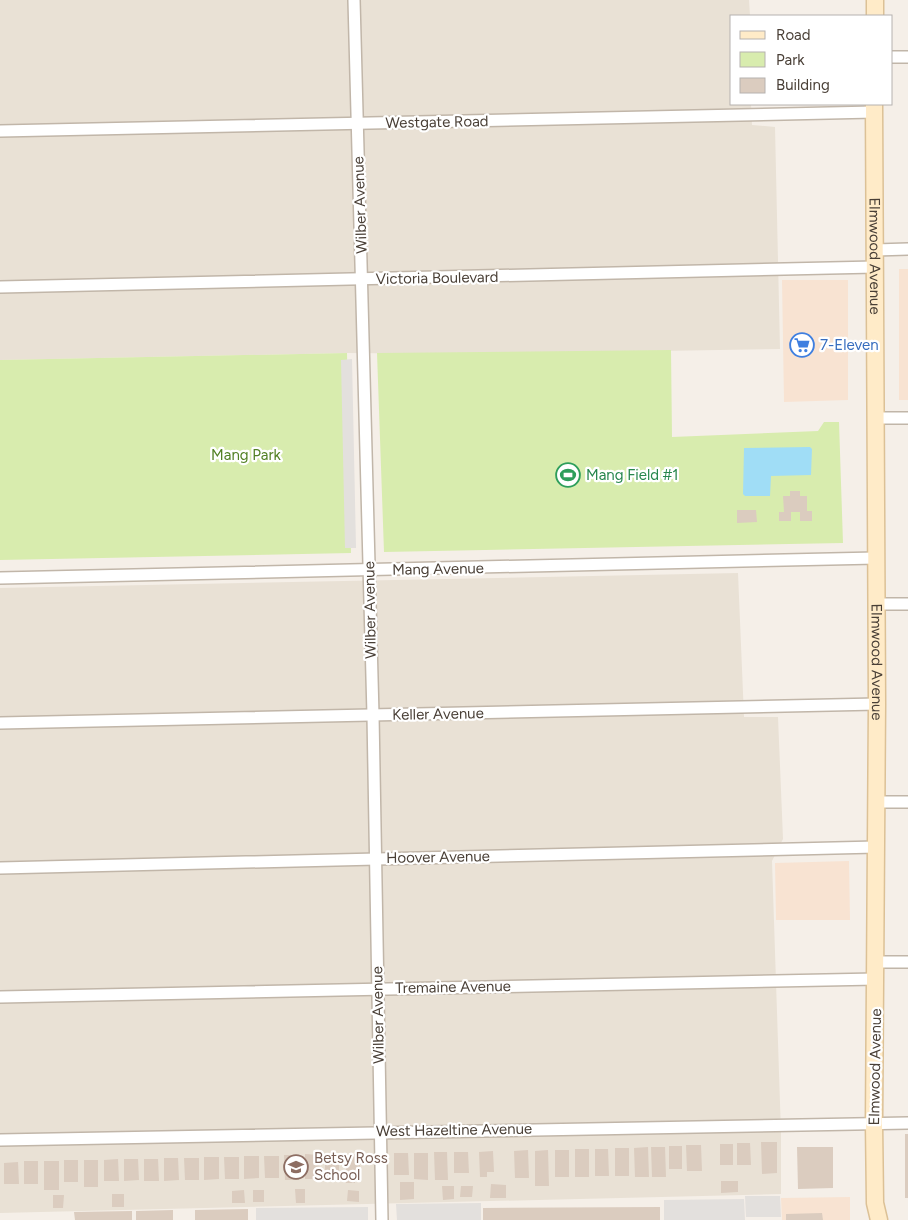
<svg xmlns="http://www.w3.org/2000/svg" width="908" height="1220" font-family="Figtree,sans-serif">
<rect width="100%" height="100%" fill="#f5efe8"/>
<!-- residential -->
<g fill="#e9e1d5">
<polygon points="0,0 749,0 750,16 732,16 732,104 751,104 752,125 775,127 780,349 477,354 347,353 0,360"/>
<polygon points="738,573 744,717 778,717 783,839 772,861 781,1133 781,1194 0,1213 0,588"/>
</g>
<!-- commercial -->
<g fill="#f8e3d2">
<rect x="899" y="269" width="9" height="131"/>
<polygon points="848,280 848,400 784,402 782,280"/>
<polygon points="849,861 850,920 776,920 775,863"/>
<polygon points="850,1197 850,1220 782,1220 781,1198"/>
</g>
<!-- green -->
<g fill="#d8ecae">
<polygon points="671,350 672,437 818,431 824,422 839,422 843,543 384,552 377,353"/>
<polygon points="347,353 351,553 0,560 0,360"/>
</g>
<!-- parking -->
<g fill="#e3e0dd">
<polygon points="352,359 356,548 345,548 341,360"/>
<polygon points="745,1196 780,1196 781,1217 746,1217"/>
<polygon points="744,1199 745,1220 664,1220 664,1200"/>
<polygon points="481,1203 481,1220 397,1220 396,1204"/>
<polygon points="368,1207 368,1220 256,1220 256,1208"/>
</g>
<!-- water -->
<polygon fill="#a0ddf6" points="810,447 812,449 811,475 771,476 770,496 745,496 743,494 744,448"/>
<!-- building -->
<g fill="#dbccbf">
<polygon points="790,491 800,491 800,496 807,496 807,511 812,511 812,521 800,521 800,512 791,512 791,521 779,521 779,512 784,512 783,496 790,496"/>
<polygon points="737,510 756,510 757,522 737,523"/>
<rect x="905" y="1134" width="3" height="64"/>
<polygon points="761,1142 777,1142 777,1173 762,1174"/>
<polygon points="737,1143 750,1143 751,1165 737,1165"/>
<rect x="720" y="1144" width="13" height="21"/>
<polygon points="686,1145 701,1145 702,1171 687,1171"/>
<rect x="669" y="1146" width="13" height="23"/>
<polygon points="648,1147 649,1177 635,1177 634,1148"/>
<polygon points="651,1147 665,1147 666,1177 652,1177"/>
<polygon points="797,1147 833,1147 833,1188 798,1189"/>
<rect x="615" y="1148" width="14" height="28"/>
<rect x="575" y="1149" width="14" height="28"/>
<polygon points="595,1149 608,1149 609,1176 595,1176"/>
<polygon points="528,1150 529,1178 515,1178 514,1151"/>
<polygon points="548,1150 549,1186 535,1186 535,1151"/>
<rect x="555" y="1150" width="14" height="27"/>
<polygon points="493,1151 494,1172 487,1172 487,1177 480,1177 479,1152"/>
<polygon points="434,1152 447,1152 448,1180 435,1180"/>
<polygon points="454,1152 468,1152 469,1173 454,1173"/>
<polygon points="394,1153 408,1153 409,1175 394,1175"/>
<polygon points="414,1153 428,1153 428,1180 414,1179"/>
<polygon points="305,1154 320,1155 319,1179 305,1179"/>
<rect x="325" y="1154" width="14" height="23"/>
<polygon points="346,1154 360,1154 360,1176 355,1176 355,1183 346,1183"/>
<polygon points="284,1155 299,1155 299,1180 285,1180"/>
<polygon points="244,1156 259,1156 259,1178 244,1179"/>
<polygon points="264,1156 279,1156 279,1178 265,1178"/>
<polygon points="204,1157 219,1157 219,1179 204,1180"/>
<polygon points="224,1157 239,1157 239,1179 225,1179"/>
<polygon points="164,1158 178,1158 179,1180 164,1181"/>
<polygon points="184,1158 199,1158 199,1180 185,1180"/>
<polygon points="118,1159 119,1181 104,1181 104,1160"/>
<polygon points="124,1159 138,1159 139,1180 124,1181"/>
<polygon points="144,1159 158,1159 159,1181 144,1181"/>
<rect x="64" y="1160" width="14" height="22"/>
<rect x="84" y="1160" width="14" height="27"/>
<rect x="24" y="1161" width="14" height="23"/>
<rect x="44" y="1161" width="15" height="29"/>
<polygon points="18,1162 19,1184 4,1184 4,1163"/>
<polygon points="721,1181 738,1181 738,1192 721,1193"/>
<polygon points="400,1182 414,1182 414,1199 400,1200"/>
<polygon points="491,1184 506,1185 506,1198 490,1198"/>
<polygon points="442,1186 454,1186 454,1199 443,1200"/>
<polygon points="461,1186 473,1186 472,1197 460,1197"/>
<polygon points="295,1189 305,1189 305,1203 296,1203"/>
<polygon points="244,1190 245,1203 232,1203 232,1191"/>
<rect x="253" y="1190" width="11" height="12"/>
<polygon points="348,1190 359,1191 359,1202 347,1201"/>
<rect x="112" y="1194" width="12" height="13"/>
<polygon points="53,1195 64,1195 63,1208 53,1208"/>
<polygon points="660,1207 660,1220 483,1220 483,1208"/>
<polygon points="248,1209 248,1220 195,1220 195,1210"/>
<polygon points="173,1210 173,1220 136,1220 136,1211"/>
<polygon points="132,1211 132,1220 75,1220 74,1212"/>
<polygon points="822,1213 823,1220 786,1220 786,1214"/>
</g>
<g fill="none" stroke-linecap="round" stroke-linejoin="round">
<!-- street casing -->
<g stroke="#c1b6a9" stroke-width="14">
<g id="street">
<polyline points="354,0 373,715 382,1220"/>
<polyline points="892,57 908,57"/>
<polyline points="0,131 874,112"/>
<polyline points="875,250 908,249"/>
<polyline points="0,287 875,267"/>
<polyline points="876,418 908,418"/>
<polyline points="0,578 876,558"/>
<polyline points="876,604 908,604"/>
<polyline points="0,723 877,704"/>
<polyline points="877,802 908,802"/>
<polyline points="0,868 876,847"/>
<polyline points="876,962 908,962"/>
<polyline points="0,997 876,979"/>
<polyline points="0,1140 908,1123"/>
</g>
</g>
<!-- secondary casing -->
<g stroke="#dcc196" stroke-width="19">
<g id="secondary">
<polyline points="875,16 875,0"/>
<path id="s1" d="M874 104 877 704 874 1123 875 1203 879 1220"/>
</g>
</g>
<!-- street -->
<use href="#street" stroke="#fff" stroke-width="11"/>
<!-- secondary -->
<use href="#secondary" stroke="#ffebc8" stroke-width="16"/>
</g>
<!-- icons -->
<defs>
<g id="supermarket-ring" transform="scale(1.25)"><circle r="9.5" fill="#fff" stroke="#3f7fe0" stroke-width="1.5"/><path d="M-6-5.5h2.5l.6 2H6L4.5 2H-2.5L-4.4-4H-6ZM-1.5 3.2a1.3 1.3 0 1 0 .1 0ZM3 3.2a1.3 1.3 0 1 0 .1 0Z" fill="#3f7fe0"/></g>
<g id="stadium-ring" transform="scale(1.25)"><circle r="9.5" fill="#fff" stroke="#2e9e5b" stroke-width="1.5"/><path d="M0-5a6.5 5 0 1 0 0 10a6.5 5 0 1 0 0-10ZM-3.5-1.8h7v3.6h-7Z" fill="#2e9e5b"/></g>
<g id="school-ring" transform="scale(1.25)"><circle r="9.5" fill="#fff" stroke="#8d6e63" stroke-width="1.5"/><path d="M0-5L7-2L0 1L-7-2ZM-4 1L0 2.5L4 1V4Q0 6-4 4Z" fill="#8d6e63"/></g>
</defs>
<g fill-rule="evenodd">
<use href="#supermarket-ring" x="802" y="345"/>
<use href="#stadium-ring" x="568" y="475"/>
<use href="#school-ring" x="296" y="1167"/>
</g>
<g text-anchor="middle" stroke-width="4.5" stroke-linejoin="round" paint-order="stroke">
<!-- street labels -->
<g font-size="15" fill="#493f36" stroke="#fff">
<text transform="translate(437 122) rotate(-1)" y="5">Westgate Road</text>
<text transform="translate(360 205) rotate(-92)" y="5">Wilber Avenue</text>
<text dy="5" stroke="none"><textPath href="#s1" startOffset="152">Elmwood Avenue</textPath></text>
<text transform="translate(437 278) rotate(-1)" y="5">Victoria Boulevard</text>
<text transform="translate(438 569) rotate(-1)" y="5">Mang Avenue</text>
<text transform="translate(370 610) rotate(-91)" y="5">Wilber Avenue</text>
<text dy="5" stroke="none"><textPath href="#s1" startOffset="558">Elmwood Avenue</textPath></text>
<text transform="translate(438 714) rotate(-1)" y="5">Keller Avenue</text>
<text transform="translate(438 857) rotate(-1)" y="5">Hoover Avenue</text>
<text transform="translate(453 987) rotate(-1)" y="5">Tremaine Avenue</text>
<text transform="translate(378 1015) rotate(-91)" y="5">Wilber Avenue</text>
<text transform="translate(875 1067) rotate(-89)" y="5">Elmwood Avenue</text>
<text transform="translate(454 1130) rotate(-1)" y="5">West Hazeltine Avenue</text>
</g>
<!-- shop labels -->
<g font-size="15" fill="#366cbe" stroke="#fff" text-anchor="start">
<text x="820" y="350">7-Eleven</text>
</g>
<!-- park labels -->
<g font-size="15" fill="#528024" stroke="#fff">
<text x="246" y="460">Mang Park</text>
</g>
<!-- leisure labels -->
<g font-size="15" fill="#27864d" stroke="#fff" text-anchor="start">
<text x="586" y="480">Mang Field #1</text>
</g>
<!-- education labels -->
<g font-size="15" fill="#785e54" stroke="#fff" text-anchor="start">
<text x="314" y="1163">Betsy Ross<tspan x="314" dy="17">School</tspan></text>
</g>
</g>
<!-- legend -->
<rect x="730" y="15" width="162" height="90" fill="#ffffff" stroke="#b6b2af"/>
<rect x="740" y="31" width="25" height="8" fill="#ffebc8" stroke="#b6b2af"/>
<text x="776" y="40" font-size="15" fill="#493f36">Road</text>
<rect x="740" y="52" width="25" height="15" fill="#d8ecae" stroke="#b6b2af"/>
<text x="776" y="65" font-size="15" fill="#493f36">Park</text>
<rect x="740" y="78" width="25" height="15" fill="#dbccbf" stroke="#b6b2af"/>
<text x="776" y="90" font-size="15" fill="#493f36">Building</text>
</svg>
